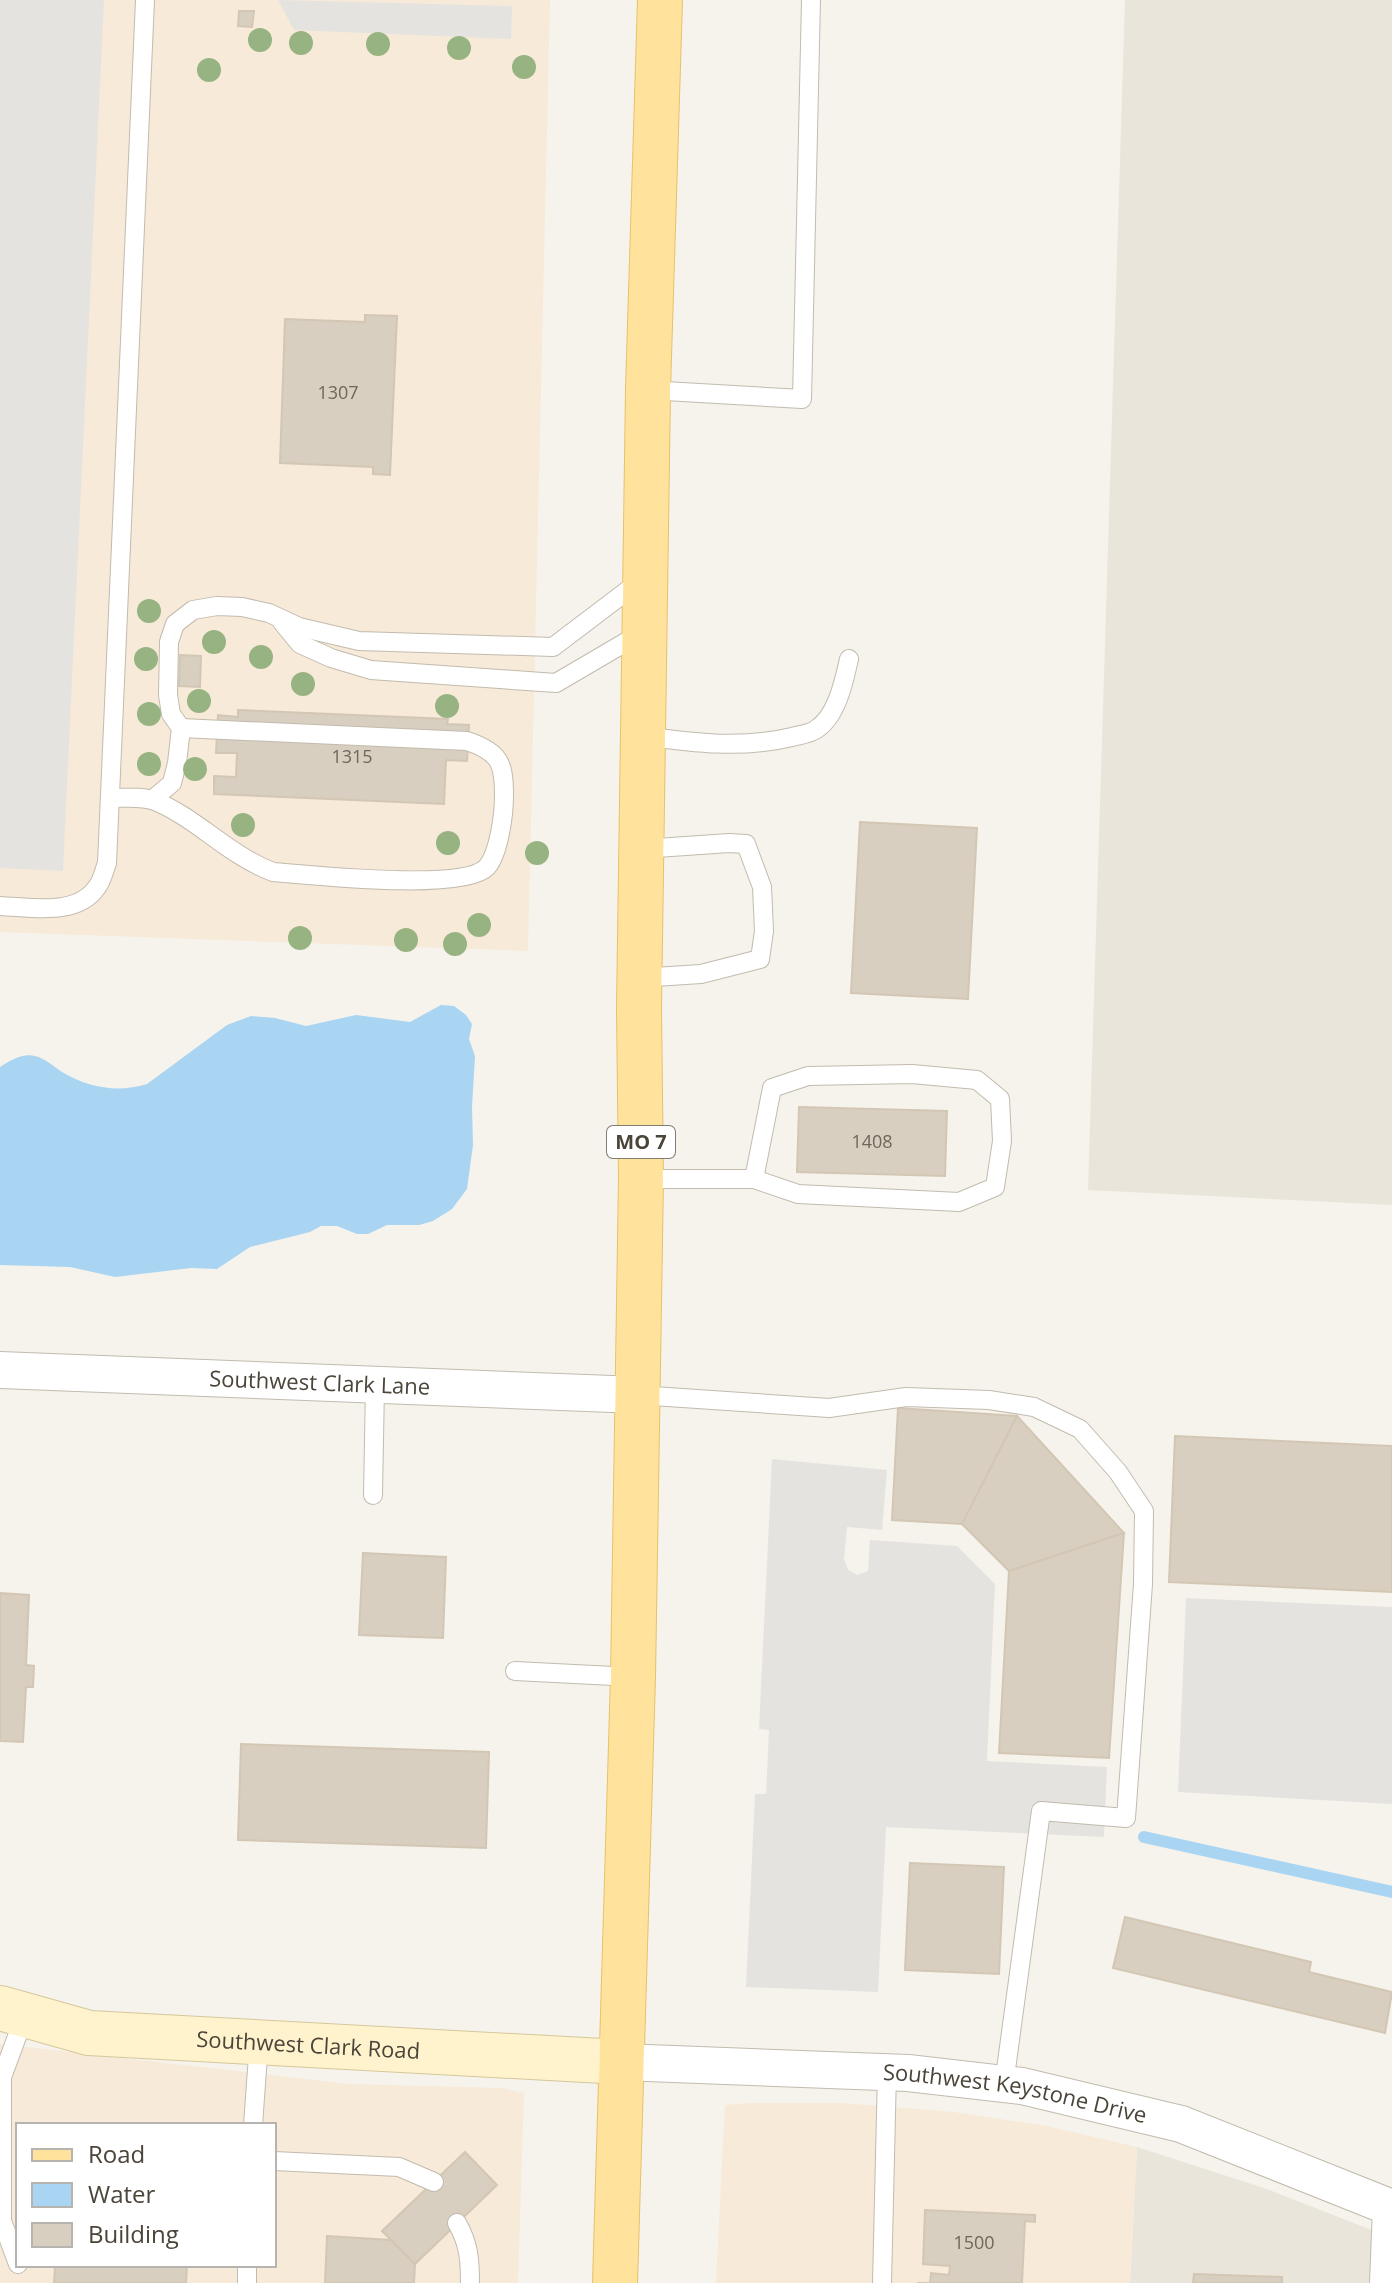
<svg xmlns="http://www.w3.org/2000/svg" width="1392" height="2283" font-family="'Open Sans',sans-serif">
<rect width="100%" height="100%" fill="#f6f3ec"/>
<!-- residential -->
<g fill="#eae5da">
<polygon points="1125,0 1392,0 1392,1205 1088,1190"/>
<polygon points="1137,2147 1267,2189 1392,2238 1392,2283 1130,2283"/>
</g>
<!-- commercial -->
<g fill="#f7ead8" fill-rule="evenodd">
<polygon points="0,0 550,0 528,951 0,932"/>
<path d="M0 2044 349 2084 502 2088 524 2093 518 2283H0ZM18 2125H274V2265H18Z"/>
<polygon points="749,2103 842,2103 954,2112 1047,2126 1137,2147 1130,2283 716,2283 725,2105"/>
</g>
<!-- parking -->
<g fill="#e5e3e0">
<polygon points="0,0 104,0 63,871 0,868"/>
<polygon points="278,0 512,6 511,39 294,30"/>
<polygon points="772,1459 887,1470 882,1530 847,1527 844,1559 848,1570 857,1575 868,1571 870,1540 957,1546 995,1584 987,1761 1107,1767 1104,1837 886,1827 878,1992 746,1987 755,1794 766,1794 769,1730 759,1729"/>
<polygon points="1186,1598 1392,1607 1392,1804 1178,1792"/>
</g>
<!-- water -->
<path fill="#a9d4f2" d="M441 1005 454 1006 466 1015 472 1024 469 1039 475 1056 472 1107 473 1145 467 1189 452 1209 433 1221 419 1225H387L368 1234H357L337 1226H321L310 1232 250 1247 217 1269 191 1268 115 1277 70 1267 0 1265V1067C9 1061 23 1053 35 1056 44 1058 55 1067 62 1072 89 1088 118 1093 147 1084L227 1025 251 1016 275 1018 306 1026 356 1015 410 1022Z"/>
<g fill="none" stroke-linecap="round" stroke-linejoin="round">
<!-- stream -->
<polyline stroke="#a9d4f2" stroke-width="12" points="1144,1837 1392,1892"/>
</g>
<!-- building -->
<g fill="#d8cfc1" stroke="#d3c7b4" stroke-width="2">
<polygon points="239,11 254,11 252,27 238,26"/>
<polygon points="365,315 397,316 390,475 373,474 373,467 280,463 285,319 365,322"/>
<polygon points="180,655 201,656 200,687 179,686"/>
<polygon points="238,710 448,719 447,724 469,725 467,761 446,760 444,804 214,794 214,776 236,777 237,753 216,753 218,715 238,717"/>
<polygon points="860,822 977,828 968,999 851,993"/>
<polygon points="799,1107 947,1111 945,1176 797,1172"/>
<polygon points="898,1408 1017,1416 962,1524 892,1520"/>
<polygon points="1017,1416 1124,1533 1009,1571 962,1524"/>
<polygon points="1175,1436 1392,1446 1392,1592 1169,1582"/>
<polygon points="1124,1533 1109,1758 999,1753 1009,1571"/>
<polygon points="363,1553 446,1557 443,1638 359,1635"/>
<polygon points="0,1593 29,1595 26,1665 34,1666 33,1687 26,1687 23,1742 0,1741"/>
<polygon points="241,1744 489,1752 486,1848 238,1840"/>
<polygon points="910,1863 1004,1867 999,1974 905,1970"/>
<polygon points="1125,1917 1311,1962 1309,1972 1392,1992 1385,2033 1113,1968"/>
<polygon points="465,2152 497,2185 415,2264 382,2231"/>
<polygon points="925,2210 1035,2215 1035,2222 1025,2221 1022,2283 917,2283 930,2283 931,2273 949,2275 950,2266 923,2264"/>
<polygon points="327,2236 391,2240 415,2264 414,2283 325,2283"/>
<polygon points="55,2265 187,2265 186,2283 54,2283"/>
<polygon points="1194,2274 1282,2277 1282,2283 1193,2283"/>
</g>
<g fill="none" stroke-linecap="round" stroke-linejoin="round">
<!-- lane casing -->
<g stroke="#c2bbae" stroke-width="20">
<g id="lane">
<polyline points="648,390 802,399 811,0"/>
<polyline points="282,622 300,644 331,658 371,670 556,683 643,632"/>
<path d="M644 736C694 743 742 749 792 737 799 735 809 734 815 730 837 717 844 681 849 659"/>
<path d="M111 798C125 798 143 796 155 801 198 819 228 855 273 872 312 875 464 892 487 867 499 853 504 814 504 796 504 763 500 752 467 741L181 728"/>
<polyline points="152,800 172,783 177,763 181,728 171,714 168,695 169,642 175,624 193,610 217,606 242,607 269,613 299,627 359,641 553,647 640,581"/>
<path d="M0 906C30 907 77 917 97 887 102 881 104 871 107 863L145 0"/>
<polyline points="639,978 701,974 760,959 764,931 762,887 746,844 729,843 642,849"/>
<polyline points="641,1179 754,1179 798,1194 959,1202 995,1187 1002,1141 1000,1099 977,1080 912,1074 808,1076 772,1088 754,1179"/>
<polyline points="638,1395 829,1408 906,1397 989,1400 1034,1407 1080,1429 1118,1472 1144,1511 1143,1584 1126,1818 1041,1811 1004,2084"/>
<polyline points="373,1495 375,1386"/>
<polyline points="515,1671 633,1677"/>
<polyline points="253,2125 259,2042"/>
<polyline points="274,2161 399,2167 434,2182"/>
<path d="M457 2223C469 2244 470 2260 470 2283"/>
<polyline points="18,2264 2,2221 2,2077 25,2015"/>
<polyline points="247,2283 247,2265"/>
<polyline points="882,2283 887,2072"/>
</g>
</g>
<!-- street casing -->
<g stroke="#c2bbae" stroke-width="38">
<g id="street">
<path id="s1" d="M0 1370 638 1395"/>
<path id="s2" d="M621 2062 908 2073 1022 2086 1181 2124 1392 2208"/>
<polyline points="1388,2283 1391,2208"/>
</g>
</g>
<!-- secondary casing -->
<g stroke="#d6c79b" stroke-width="46">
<g id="secondary">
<path id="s3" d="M0 2008 89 2033 621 2062"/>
</g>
</g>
<!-- primary casing -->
<g stroke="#e6c16a" stroke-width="46">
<polyline id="primary" points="615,2283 633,1677 641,1179 639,1009 648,390 660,0"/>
</g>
<!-- lane -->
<use href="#lane" stroke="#fff" stroke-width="18"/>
<!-- street -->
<use href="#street" stroke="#fff" stroke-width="36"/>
<!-- secondary -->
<use href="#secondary" stroke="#fff3cd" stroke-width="44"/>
<!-- primary -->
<use href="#primary" stroke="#ffe39c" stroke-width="44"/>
</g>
<!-- trees -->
<g fill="#97b381">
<circle cx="260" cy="40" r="12"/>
<circle cx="301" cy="43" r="12"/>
<circle cx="378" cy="44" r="12"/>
<circle cx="459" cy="48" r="12"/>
<circle cx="524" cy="67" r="12"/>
<circle cx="209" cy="70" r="12"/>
<circle cx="149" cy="611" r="12"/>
<circle cx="214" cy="642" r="12"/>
<circle cx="261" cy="657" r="12"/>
<circle cx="146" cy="659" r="12"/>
<circle cx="303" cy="684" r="12"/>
<circle cx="199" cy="701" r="12"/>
<circle cx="447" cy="706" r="12"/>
<circle cx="149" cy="714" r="12"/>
<circle cx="149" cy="764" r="12"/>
<circle cx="195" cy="769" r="12"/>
<circle cx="243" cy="825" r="12"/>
<circle cx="448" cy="843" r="12"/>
<circle cx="537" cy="853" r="12"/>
<circle cx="479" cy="925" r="12"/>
<circle cx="300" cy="938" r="12"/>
<circle cx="406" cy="940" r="12"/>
<circle cx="455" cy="944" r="12"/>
</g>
<g text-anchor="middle" stroke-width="6" stroke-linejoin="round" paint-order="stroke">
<!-- number labels -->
<g font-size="18" fill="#6e675b">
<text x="338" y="399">1307</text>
<text x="352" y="763">1315</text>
<text x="872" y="1148">1408</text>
<text x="974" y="2249">1500</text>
</g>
<!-- shield labels -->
<rect fill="#fff" stroke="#817c74" stroke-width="2" x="607" y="1126" width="68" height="32" rx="6"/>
<g font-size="20" font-weight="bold" fill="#4b4439">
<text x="641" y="1149">MO 7</text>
</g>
<!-- street labels -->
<g font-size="22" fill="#4b4439" stroke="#fff">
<text dy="8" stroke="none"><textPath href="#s1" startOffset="320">Southwest Clark Lane</textPath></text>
<text dy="8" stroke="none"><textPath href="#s3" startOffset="312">Southwest Clark Road</textPath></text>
<text dy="8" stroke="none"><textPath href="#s2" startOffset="396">Southwest Keystone Drive</textPath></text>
</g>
</g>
<!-- legend -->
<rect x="16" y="2123" width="260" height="144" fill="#ffffff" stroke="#b7b4b0" stroke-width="2"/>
<rect x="32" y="2149" width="40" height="12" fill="#ffe39c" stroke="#b7b4b0" stroke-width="2"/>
<text x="88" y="2163" font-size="24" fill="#4b4439">Road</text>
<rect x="32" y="2183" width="40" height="24" fill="#a9d4f2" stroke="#b7b4b0" stroke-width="2"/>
<text x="88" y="2203" font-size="24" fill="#4b4439">Water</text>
<rect x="32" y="2223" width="40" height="24" fill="#d8cfc1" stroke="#b7b4b0" stroke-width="2"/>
<text x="88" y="2243" font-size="24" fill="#4b4439">Building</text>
</svg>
